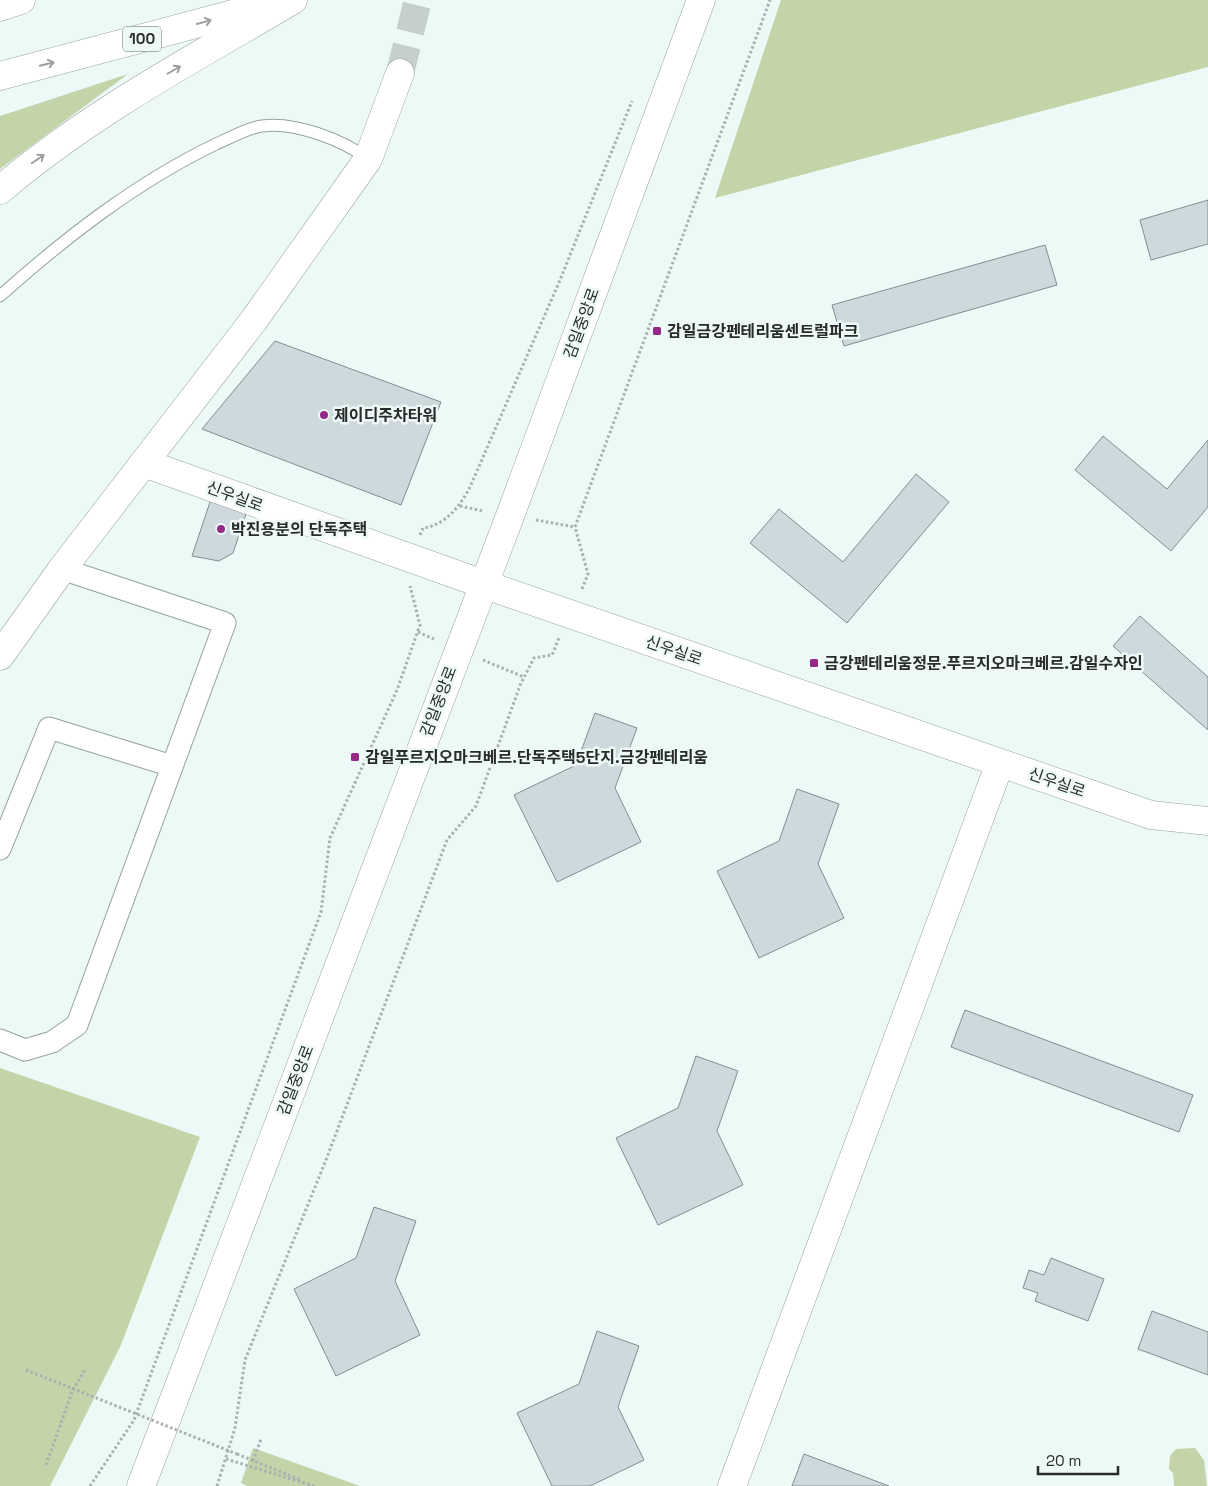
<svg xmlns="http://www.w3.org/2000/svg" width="1208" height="1486" font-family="'Space Grotesk','Noto Sans KR',sans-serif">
<rect width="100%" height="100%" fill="#edf9f7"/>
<!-- green -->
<g fill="#c3d4a8">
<polygon points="781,0 1208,0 1208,67 715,198"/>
<polygon points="128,74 0,169 0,116"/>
<polygon points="0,1068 200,1137 121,1345 50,1486 0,1486"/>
<polygon points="253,1448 360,1486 247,1486 241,1483"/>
<polygon points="1195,1448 1204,1460 1207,1486 1174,1486 1173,1473 1169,1469 1170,1456 1176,1449"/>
</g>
<!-- building -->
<g fill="#cdd9dc" stroke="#828d90">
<polygon points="1208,200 1208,244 1151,260 1140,220"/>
<polygon points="1045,245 1057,285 844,346 832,305"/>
<polygon points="275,341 441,402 401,505 202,429"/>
<polygon points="1103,436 1167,489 1208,440 1208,507 1171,551 1075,470"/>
<polygon points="916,474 949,502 847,623 750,543 779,509 843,562"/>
<polygon points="212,496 249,505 233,553 219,561 192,556"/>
<polygon points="1140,616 1208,677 1208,730 1113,646"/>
<polygon points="595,713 637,728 615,788 641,842 557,882 514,795 576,765"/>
<polygon points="797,789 839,804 818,864 844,918 759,958 717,871 779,841"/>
<polygon points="965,1010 1193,1095 1179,1132 951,1047"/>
<polygon points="696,1056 738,1071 717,1131 743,1185 658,1225 616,1138 678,1108"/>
<polygon points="374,1207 416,1221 395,1281 420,1335 336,1376 294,1289 356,1258"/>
<polygon points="1051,1258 1104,1279 1088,1321 1035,1301 1038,1293 1023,1288 1029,1270 1044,1275"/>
<polygon points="1152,1311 1208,1332 1208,1375 1138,1349"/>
<polygon points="597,1331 639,1346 618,1407 644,1460 590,1486 552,1486 517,1413 579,1384"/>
<polygon points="804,1454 889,1486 792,1486"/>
</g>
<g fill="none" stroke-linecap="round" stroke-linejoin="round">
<!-- tertiary-tunnel -->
<polyline stroke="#c5d0ce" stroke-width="28" stroke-dasharray="28 14" stroke-linecap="butt" points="400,73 418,0"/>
<!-- service casing -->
<g stroke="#96a2a0" stroke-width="13">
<path id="service" d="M0 296C66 237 137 182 216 144 230 138 247 128 262 126 294 121 343 140 368 159"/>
</g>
<!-- minor casing -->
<g stroke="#96a2a0" stroke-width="23">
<g id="minor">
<polyline points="0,849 49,728 172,766"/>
<polyline points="0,1040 25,1050 52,1042 77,1025 225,623 62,569"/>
</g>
</g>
<!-- tertiary casing -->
<g stroke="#96a2a0" stroke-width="29">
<g id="tertiary">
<polyline points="144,463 483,584 1151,815 1208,821"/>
<polyline points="0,656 62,569 254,320 368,159 400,73"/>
<polyline points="732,1486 1000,763"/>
</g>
</g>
<!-- secondary casing -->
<g stroke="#96a2a0" stroke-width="29">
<polyline id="secondary" points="141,1486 510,516 701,0"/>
</g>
<!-- motorway casing -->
<g stroke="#96a2a0" stroke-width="29">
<g id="motorway">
<polyline points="0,7 21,0"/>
<polyline points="0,76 267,5"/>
<path d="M0 190C89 114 193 59 293 0"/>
</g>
</g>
<!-- path -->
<g stroke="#a8b1b0" stroke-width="3" stroke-dasharray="2.5 2.5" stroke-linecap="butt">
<polyline points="460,506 483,511"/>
<polyline points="536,520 575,527"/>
<path d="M420 535 423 528C446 525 460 506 470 487L560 280 632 101"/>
<polyline points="582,589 588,574 575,527 770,0"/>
<polyline points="418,632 434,639"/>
<polyline points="483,660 524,677"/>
<polyline points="26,1370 119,1407"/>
<polyline points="237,1454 301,1480"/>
<polyline points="226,1459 314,1486"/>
<polyline points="253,1461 261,1439"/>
<polyline points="46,1465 73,1389 85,1370"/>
<polyline points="90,1486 134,1420 321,912 330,838 397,690 420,625 410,586"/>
<polyline points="217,1486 235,1428 245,1360 326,1160 447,840 476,806 521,683 534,658 552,655 559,638"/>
</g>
<!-- service -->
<use href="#service" stroke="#fff" stroke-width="11"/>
<!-- minor -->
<use href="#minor" stroke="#fff" stroke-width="21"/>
<!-- tertiary -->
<use href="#tertiary" stroke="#fff" stroke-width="28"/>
<!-- secondary -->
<use href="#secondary" stroke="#fff" stroke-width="28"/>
<!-- motorway -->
<use href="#motorway" stroke="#fff" stroke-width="28"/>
<!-- path-bridge -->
<polyline stroke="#a8b1b0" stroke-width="3" stroke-dasharray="2.5 2.5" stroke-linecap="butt" points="119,1407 237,1454"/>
</g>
<!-- one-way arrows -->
<defs><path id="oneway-shaft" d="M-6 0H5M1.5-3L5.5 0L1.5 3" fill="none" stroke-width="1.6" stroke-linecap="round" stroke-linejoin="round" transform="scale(1.25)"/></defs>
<g stroke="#9ea0a0">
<use href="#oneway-shaft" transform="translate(204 22) rotate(-15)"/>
<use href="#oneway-shaft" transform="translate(47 64) rotate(-14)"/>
<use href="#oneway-shaft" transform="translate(174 70) rotate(-30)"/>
<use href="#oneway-shaft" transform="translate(38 159) rotate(-35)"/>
</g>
<!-- markers -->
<g fill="#962888" stroke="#edf9f7" stroke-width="2">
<rect x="652" y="326" width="10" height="10" rx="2.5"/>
<circle cx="324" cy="415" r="5"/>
<circle cx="221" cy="529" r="5"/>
<rect x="809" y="658" width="10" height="10" rx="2.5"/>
<rect x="350" y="752" width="10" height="10" rx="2.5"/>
</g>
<g text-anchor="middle" stroke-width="5" stroke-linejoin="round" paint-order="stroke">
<!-- shield labels -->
<rect fill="#edf9f7" stroke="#626968" stroke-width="1" x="123" y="26.5" width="38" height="25" rx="4"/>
<g font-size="15" font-weight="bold" fill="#272b2b">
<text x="142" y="44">100</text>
</g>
<!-- street labels -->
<g font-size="16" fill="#272b2b" stroke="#edf9f7">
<text transform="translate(581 323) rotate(-70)" y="6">감일중앙로</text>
<text transform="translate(235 496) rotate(20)" y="6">신우실로</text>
<text transform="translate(674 650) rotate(19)" y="6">신우실로</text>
<text transform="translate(438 701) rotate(-69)" y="6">감일중앙로</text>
<text transform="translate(1057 782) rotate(19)" y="6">신우실로</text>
<text transform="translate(295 1080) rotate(-69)" y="6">감일중앙로</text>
</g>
<!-- poi labels -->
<g font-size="16" font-weight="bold" fill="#272b2b" stroke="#edf9f7" text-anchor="start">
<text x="667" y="337">감일금강펜테리움센트럴파크</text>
<text x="334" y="421">제이디주차타워</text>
<text x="231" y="535">박진용분의 단독주택</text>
<text x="824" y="669">금강펜테리움정문.푸르지오마크베르.감일수자인</text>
<text x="365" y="763">감일푸르지오마크베르.단독주택5단지.금강펜테리움</text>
</g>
</g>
<!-- scale -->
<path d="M1038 1466v8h80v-8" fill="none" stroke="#272b2b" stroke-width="2.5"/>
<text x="1046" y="1466" font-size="15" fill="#272b2b" stroke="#edf9f7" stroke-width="4" paint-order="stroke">20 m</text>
</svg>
